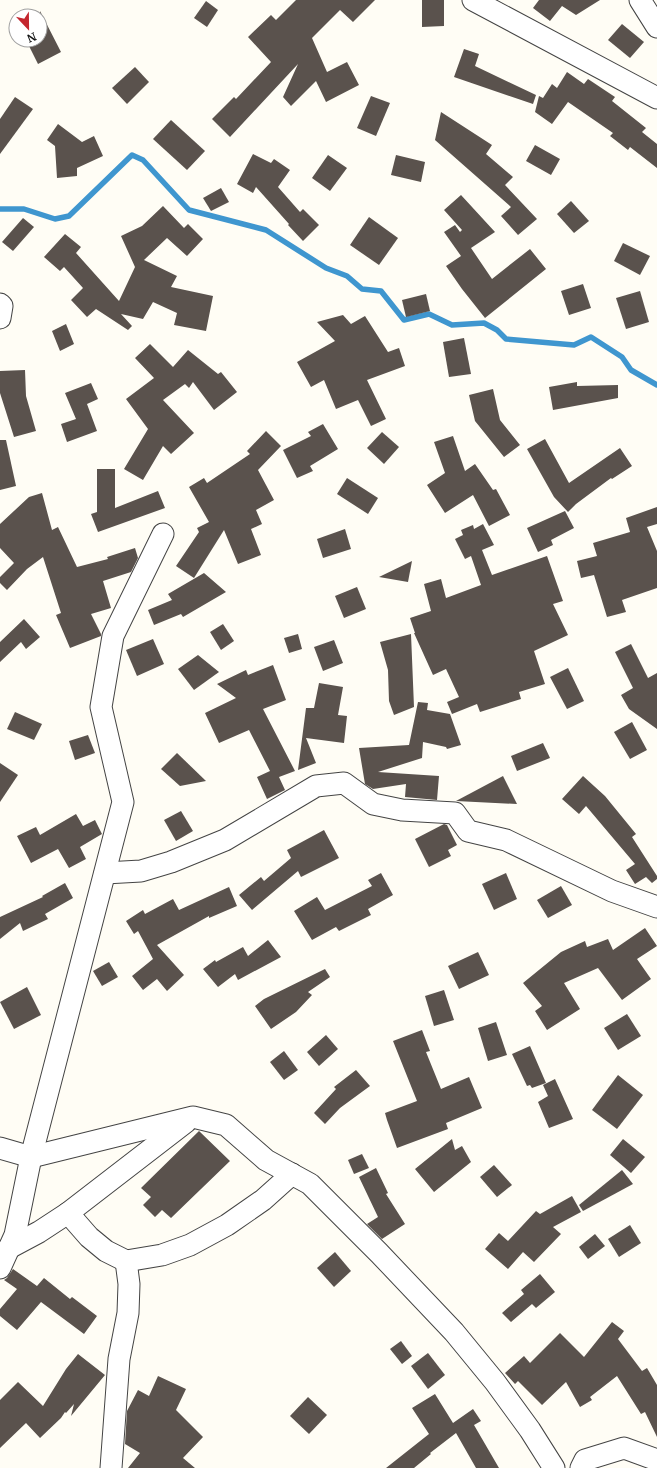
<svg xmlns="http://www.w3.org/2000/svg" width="657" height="1468" font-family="Merriweather,serif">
<rect width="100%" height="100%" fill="#fffdf5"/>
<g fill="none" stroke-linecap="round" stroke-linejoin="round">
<!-- stream -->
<polyline stroke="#3f96cf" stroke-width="5.5" points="0,209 24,209 55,219 69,216 132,155 143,160 189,210 266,230 326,268 347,276 362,289 381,291 404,320 429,314 452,325 484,323 497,330 506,339 574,345 591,337 622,357 631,370 657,385"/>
</g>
<!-- building -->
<g fill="#5a524d">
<polygon points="296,0 375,0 353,22 340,10 312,38 327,72 347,62 359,85 326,102 316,81 291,106 283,97 298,64 230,137 212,119 234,97 236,99 271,62 248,37 271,15 276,20"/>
<polygon points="422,0 444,0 444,26 422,27"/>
<polygon points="539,0 600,0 576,15 562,6 550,21 533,8"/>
<polygon points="206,1 218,10 207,27 194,18"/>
<polygon points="40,11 61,52 38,64 26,40 40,40"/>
<polygon points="622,24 644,42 630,58 608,40"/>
<polygon points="464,49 479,54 475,66 536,95 533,104 454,77"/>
<polygon points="135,67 149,82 127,104 112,88"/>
<polygon points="567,72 584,84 588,79 615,97 612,101 646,128 642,132 657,144 657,168 630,147 628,150 610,136 613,133 568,102 552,124 535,112 539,96 543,98 552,84 557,88"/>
<polygon points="371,96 390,103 376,136 357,128"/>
<polygon points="15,97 33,109 0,154 0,119"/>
<polygon points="441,112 492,145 486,154 513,177 505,185 537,219 518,235 501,216 511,207 435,140"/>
<polygon points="171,120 205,151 187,170 153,139"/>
<polygon points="58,124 82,142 94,136 103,156 77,168 77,176 57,178 55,146 47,140"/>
<polygon points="535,145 560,159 551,175 526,161"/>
<polygon points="253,154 271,163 274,159 290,170 278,187 300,212 303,209 319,225 303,241 288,225 289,224 256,187 253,193 237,184"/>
<polygon points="328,155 347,168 330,191 312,178"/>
<polygon points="396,155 425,162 421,182 391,175"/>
<polygon points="221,188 229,202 211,211 203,198"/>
<polygon points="461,195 495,232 471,248 492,279 530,249 546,269 485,318 462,289 446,266 461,256 444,232 455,225 460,232 462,230 444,210"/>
<polygon points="571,201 589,221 574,233 557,214"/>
<polygon points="163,206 184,228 188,224 203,239 187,256 167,238 144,260 177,276 171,287 213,296 206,331 174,325 177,313 153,302 143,319 121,314 132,326 128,330 96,309 87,317 71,300 83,288 64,267 60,271 44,257 65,234 81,247 76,253 119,301 135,267 121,236 142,226"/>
<polygon points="369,217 398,238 379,265 350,245"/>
<polygon points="23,218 34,227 13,251 2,242"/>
<polygon points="623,243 650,256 640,275 614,261"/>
<polygon points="583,284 591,308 569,315 561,291"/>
<polygon points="640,291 649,322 626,329 616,298"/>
<polygon points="426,294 430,311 406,317 402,300"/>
<polygon points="343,315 351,324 365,316 388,352 399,348 405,366 367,380 386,419 371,426 358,400 336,409 324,380 311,387 297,362 335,341 317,322"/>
<polygon points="66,324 74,344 60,351 52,331"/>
<polygon points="464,338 471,374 449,377 443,342"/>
<polygon points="150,344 173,367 188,350 218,374 221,372 237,392 214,410 193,382 189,388 185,384 163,400 194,433 171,454 163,446 143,480 124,469 148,429 126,399 154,378 135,358"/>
<polygon points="25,370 26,396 36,431 14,437 0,393 0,371"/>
<polygon points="577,382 577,386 618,385 618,398 553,410 549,387"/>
<polygon points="91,383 98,399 87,404 97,431 67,442 61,424 76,419 65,393"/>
<polygon points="493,389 500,420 520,445 504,457 475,421 469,395"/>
<polygon points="323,424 338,449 310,466 313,471 297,478 283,450 311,436 308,432"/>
<polygon points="266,431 281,446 258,470 274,500 256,510 262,524 251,529 261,555 238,564 224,530 194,578 176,566 199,532 197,528 209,522 189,487 204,478 207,483 250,454 247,451"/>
<polygon points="382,432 399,447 384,464 367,448"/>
<polygon points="453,436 465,471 475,464 493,490 496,489 510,515 489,526 473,495 445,513 427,485 445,473 434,442"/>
<polygon points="545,439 569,483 620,448 632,466 612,479 611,478 576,504 568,512 554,497 527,449"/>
<polygon points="0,440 6,440 16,486 0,490"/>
<polygon points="97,469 115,469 115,508 158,491 165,508 98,532 91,514 97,512"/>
<polygon points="347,478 378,498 368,514 337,494"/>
<polygon points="42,493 52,530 58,527 77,567 108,559 107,557 135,548 138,558 131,572 103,581 111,608 91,614 101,634 101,636 70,648 56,615 61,613 43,557 27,569 7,590 0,583 0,577 14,563 0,548 0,524 29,497"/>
<polygon points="657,507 657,524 647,527 657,551 657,588 622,600 626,612 607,617 594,575 581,578 577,561 597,556 593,543 630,532 626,518"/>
<polygon points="565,511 574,528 551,540 553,545 538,552 527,528"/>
<polygon points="483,524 494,545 482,550 492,575 547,556 563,601 553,604 568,635 534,651 545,684 519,692 521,699 480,712 477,704 452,714 447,702 459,697 446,669 433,675 414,633 415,633 410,618 431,611 424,584 441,579 446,598 481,585 471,556 465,559 455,539 463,535 461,530 473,525 474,529"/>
<polygon points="345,529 351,549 323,558 317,539"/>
<polygon points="412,561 408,582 379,577"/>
<polygon points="204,573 226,592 183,617 181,614 154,625 148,610 172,600 168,594"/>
<polygon points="357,587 366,609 344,618 335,596"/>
<polygon points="24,619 40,637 26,649 21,642 0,662 0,642"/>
<polygon points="223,624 234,641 221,650 210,632"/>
<polygon points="298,634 302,649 289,653 284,638"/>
<polygon points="411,634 414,707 394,715 389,701 388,670 380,642"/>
<polygon points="153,639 164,664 137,676 126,650"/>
<polygon points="334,640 343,663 323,671 314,647"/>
<polygon points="631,644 648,678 657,673 657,729 629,709 621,695 633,688 615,652"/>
<polygon points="198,655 219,672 194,690 178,669"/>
<polygon points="273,665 286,700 263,709 295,771 279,777 285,790 267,799 257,777 270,771 249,730 219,743 205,713 236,698 217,684 246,670 248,675"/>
<polygon points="568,668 584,701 567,709 550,677"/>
<polygon points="319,683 343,687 338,715 347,716 344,743 306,738 316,763 298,770 306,708 314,708"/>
<polygon points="418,702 428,703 427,710 450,714 461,745 447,749 446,747 423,742 422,758 378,772 439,776 437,800 405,797 406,784 373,789 365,784 359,748 409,745"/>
<polygon points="15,712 42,724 34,740 7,729"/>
<polygon points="632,722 647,750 630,759 614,732"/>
<polygon points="88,735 95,753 75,760 69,741"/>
<polygon points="543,743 550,758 517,771 511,756"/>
<polygon points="177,753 206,781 180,786 161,769"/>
<polygon points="0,763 18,775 0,802"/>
<polygon points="503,776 517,804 456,801"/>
<polygon points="583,776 605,796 636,834 632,837 657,876 657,879 652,883 646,877 635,884 626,870 635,864 586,806 579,814 562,799"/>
<polygon points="181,811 193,831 176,841 164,820"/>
<polygon points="76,814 83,826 95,820 102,834 80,847 86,859 69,868 58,849 31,863 17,836 36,827 40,835"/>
<polygon points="444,824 447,825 457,845 448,850 451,856 429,867 415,839"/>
<polygon points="324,830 339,858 301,877 298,871 252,910 239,895 261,877 264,881 291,858 287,850"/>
<polygon points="381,873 393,895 368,909 371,915 339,931 336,927 312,940 294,911 317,897 325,910 372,886 368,880"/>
<polygon points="506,873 517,899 494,910 482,884"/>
<polygon points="65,883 73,898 45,914 48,919 23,931 20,923 0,939 0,917 43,897 42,896"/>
<polygon points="561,886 572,905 548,918 537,900"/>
<polygon points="229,887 237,906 209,918 209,916 157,945 184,975 167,991 157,979 143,990 132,976 153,959 138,931 134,934 126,921 143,910 145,914 173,899 179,910"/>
<polygon points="645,928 657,946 637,959 651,979 622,1000 598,968 564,983 580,1009 547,1030 535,1011 542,1006 523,983 561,952 585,941 587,947 608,939 613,950"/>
<polygon points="268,940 281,957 238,980 235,974 218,987 203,969 215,960 216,962 243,947 248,956"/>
<polygon points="478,952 489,975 459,989 448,966"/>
<polygon points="109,962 118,977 102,986 93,971"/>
<polygon points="325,969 330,977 308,992 312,995 296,1012 271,1029 255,1006 264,999"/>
<polygon points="27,987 41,1015 14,1029 0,1002"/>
<polygon points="444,990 454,1020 434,1026 425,996"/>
<polygon points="627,1014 641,1036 618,1050 604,1028"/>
<polygon points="496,1022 507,1055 488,1061 478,1028"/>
<polygon points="422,1030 430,1051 426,1052 441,1089 469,1077 482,1108 446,1123 448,1129 397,1148 387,1120 385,1113 417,1101 393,1041"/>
<polygon points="326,1035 338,1049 319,1066 307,1052"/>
<polygon points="530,1046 546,1083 532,1088 530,1085 527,1086 512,1054"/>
<polygon points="284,1051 298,1070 284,1080 270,1062"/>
<polygon points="356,1070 370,1086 340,1108 325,1124 314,1113 336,1089 334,1087"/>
<polygon points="618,1075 643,1095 617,1129 592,1110"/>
<polygon points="555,1079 573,1119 549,1128 538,1102 548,1096 543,1085"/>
<polygon points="199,1131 230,1161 171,1218 162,1210 155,1217 143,1205 151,1197 141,1188"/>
<polygon points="452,1139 455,1150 462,1146 471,1162 434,1192 415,1169"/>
<polygon points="623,1139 645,1157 631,1173 610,1155"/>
<polygon points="362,1154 369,1168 354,1174 348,1160"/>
<polygon points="494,1165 512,1185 497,1197 480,1177"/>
<polygon points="376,1168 388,1193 386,1194 405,1224 382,1239 367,1224 378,1217 359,1177"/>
<polygon points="622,1170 633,1184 583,1211 579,1205"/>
<polygon points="572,1196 581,1212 553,1227 561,1234 534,1262 523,1252 508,1269 485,1249 499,1233 508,1241 536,1211 540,1214"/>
<polygon points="630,1225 641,1243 619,1257 608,1239"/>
<polygon points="595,1234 605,1246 588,1259 579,1247"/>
<polygon points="335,1252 351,1271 334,1287 317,1268"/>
<polygon points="13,1269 37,1286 44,1278 70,1299 72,1297 97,1316 84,1334 41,1302 17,1330 0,1316 0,1309 17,1289 4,1280 7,1278"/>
<polygon points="540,1274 555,1292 536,1308 532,1304 511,1322 502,1313 524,1294 521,1290"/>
<polygon points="612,1322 624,1331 618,1339 642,1371 647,1368 657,1385 657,1437 645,1412 641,1414 617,1376 590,1397 592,1400 580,1407 566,1382 542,1405 518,1381 515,1384 505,1373 524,1356 530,1363 560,1333 584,1357"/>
<polygon points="401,1341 412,1356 402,1364 390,1349"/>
<polygon points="428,1353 445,1375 428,1389 411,1366"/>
<polygon points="78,1354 105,1375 71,1416 74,1404 66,1413 65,1412 61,1418 40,1438 26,1423 0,1448 0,1400 18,1382 43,1406 66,1369"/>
<polygon points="158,1376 186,1389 176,1410 203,1437 183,1458 195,1468 128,1468 140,1453 125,1444 127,1411 138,1390 149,1396"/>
<polygon points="435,1394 453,1423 473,1409 481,1421 474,1425 499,1468 476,1468 456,1433 430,1453 431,1454 414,1468 386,1468 429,1434 412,1408"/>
<polygon points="308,1397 327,1415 309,1434 290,1416"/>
</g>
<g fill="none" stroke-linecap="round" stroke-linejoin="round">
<!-- minor casing -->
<g stroke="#444" stroke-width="23">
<g id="minor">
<polyline points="473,0 657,98"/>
<polyline points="640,0 657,27"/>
<polyline points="0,304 2,306 0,318"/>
<polyline points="105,873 141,871 171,862 225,840 316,786 344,783 373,804 402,810 455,813 468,831 506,840 612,891 657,907"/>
<polyline points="0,1148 31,1157 193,1117 226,1125 266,1160 310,1184 379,1253 454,1332 495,1382 530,1430 554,1468"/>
<polyline points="68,1213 89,1237 106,1251 126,1261 162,1255 190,1245 227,1225 263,1200 292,1174"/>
<polyline points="9,1248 39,1232 68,1213 186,1122"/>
<polyline points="0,1268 15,1235 31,1157 123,802 101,707 113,636 163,534"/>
<polyline points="111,1468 119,1359 128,1313 129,1284 126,1261"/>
<polyline points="581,1468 585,1460 624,1448 657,1460"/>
</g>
</g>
<!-- minor -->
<use href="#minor" stroke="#fff" stroke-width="21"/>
</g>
<!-- north arrow -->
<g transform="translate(28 28) rotate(158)"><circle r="19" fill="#ffffff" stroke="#a0a0a0"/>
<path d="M0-3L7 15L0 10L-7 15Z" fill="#c4262e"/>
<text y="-6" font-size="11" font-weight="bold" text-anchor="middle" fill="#111111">N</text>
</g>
</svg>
